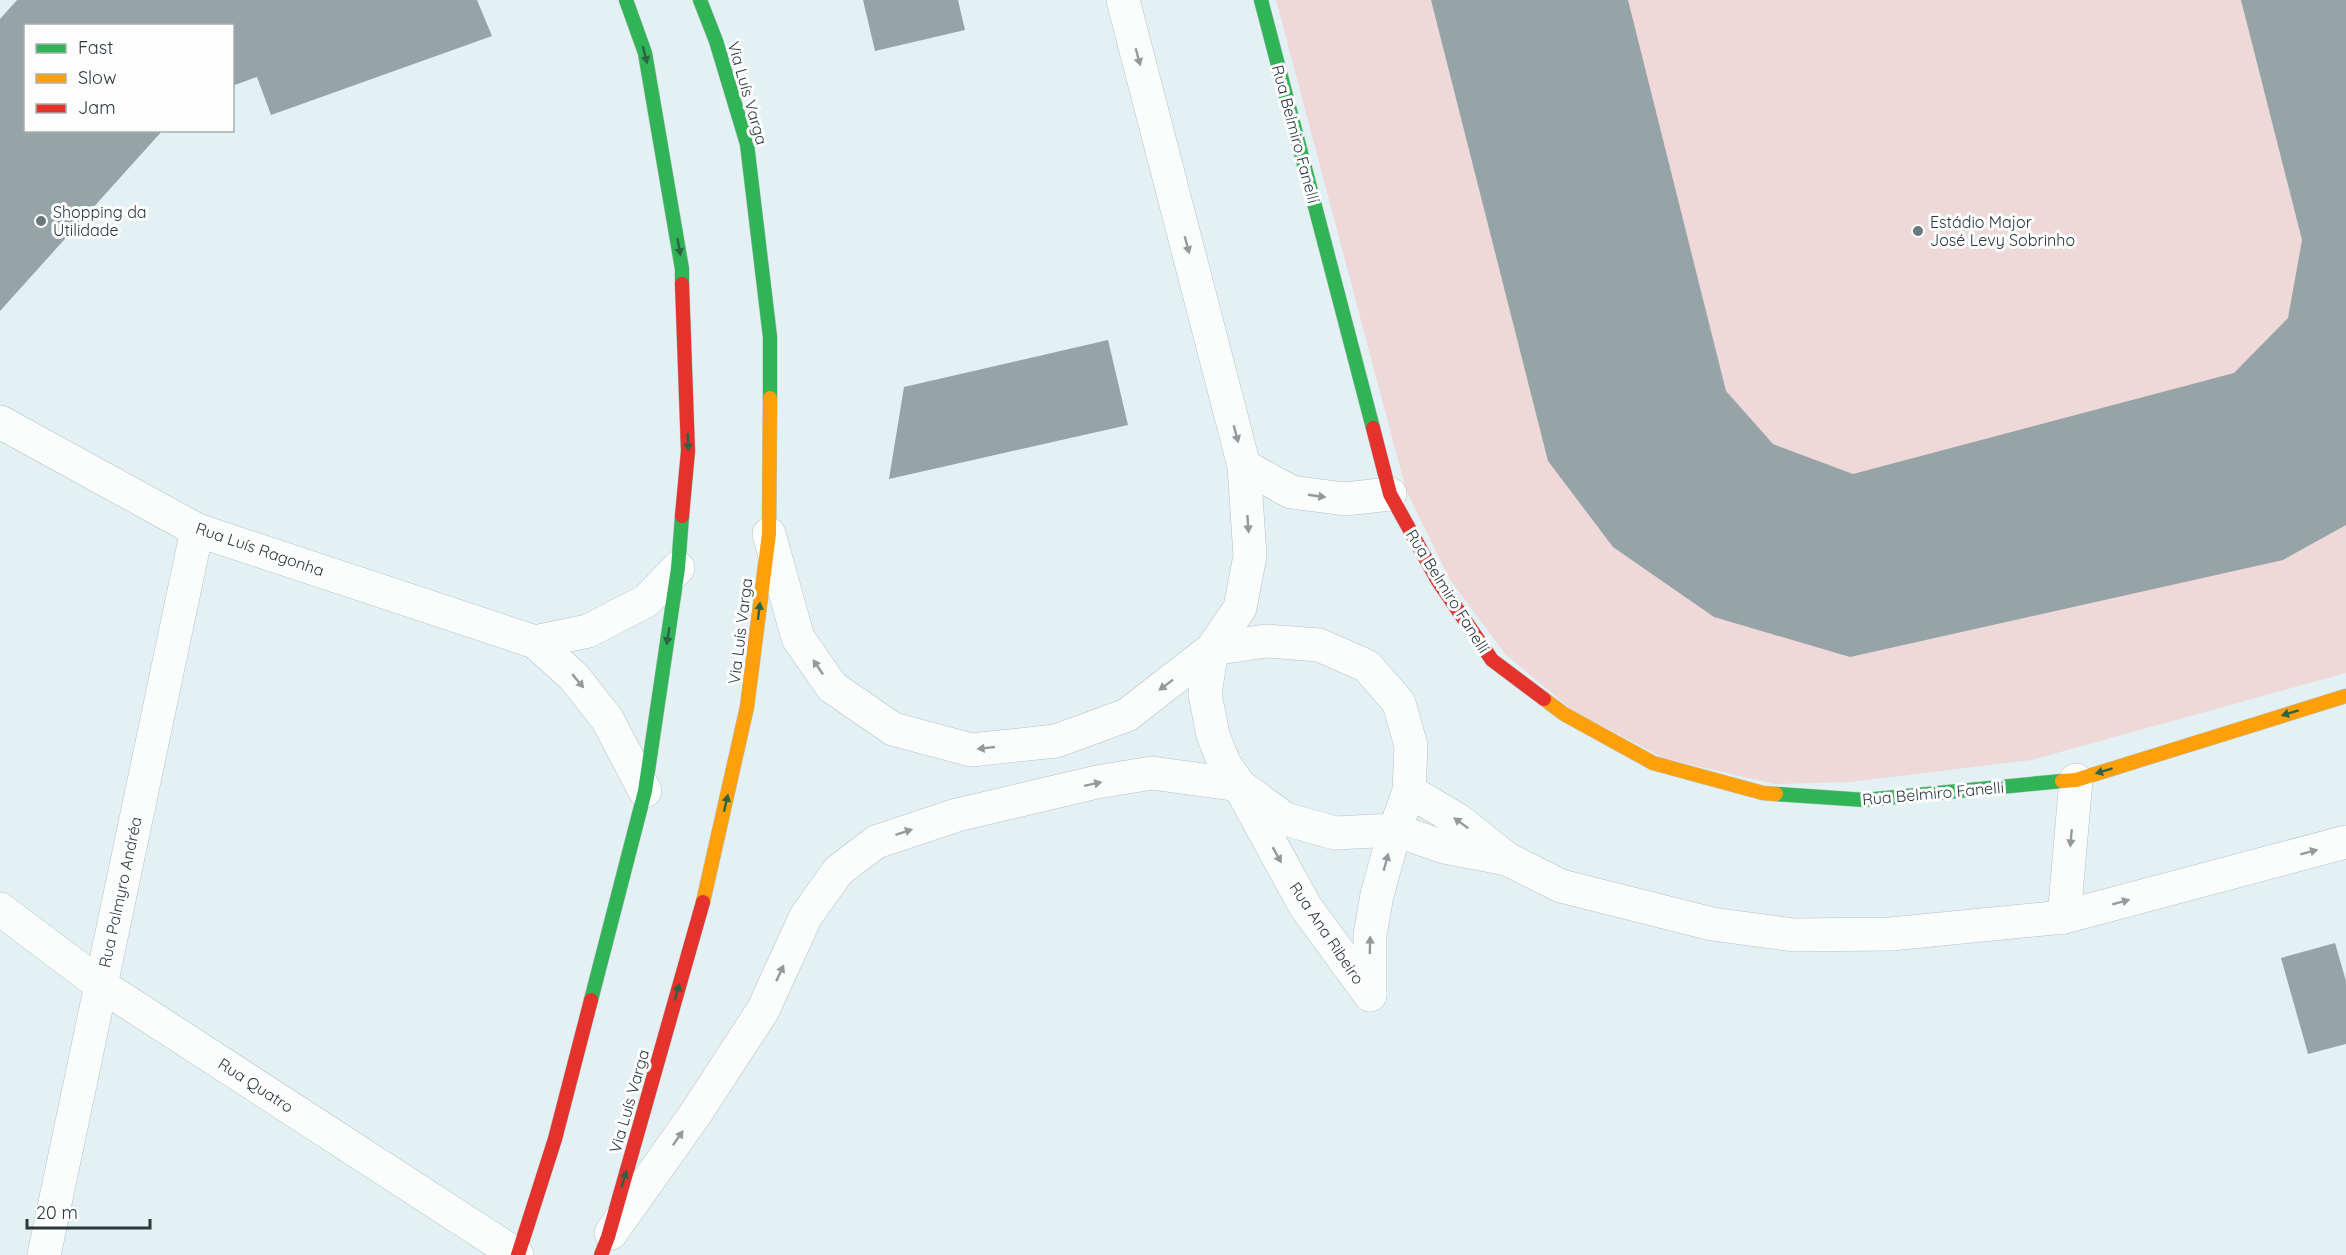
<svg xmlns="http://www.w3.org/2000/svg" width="2346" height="1255" font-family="Quicksand,sans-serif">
<rect width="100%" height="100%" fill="#e3f0f4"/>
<!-- green -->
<polygon fill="#efd8d8" points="1276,0 2346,0 2346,673 2031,760 1850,782 1774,784 1663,758 1572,710 1505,654 1449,578 1406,490"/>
<!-- building -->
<g fill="#96a3a7">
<polygon points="17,0 477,0 492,36 271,115 257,77 232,86 232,26 26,26 26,130 163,130 0,311 0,19"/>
<polygon points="863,0 958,0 965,30 875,51"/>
<polygon points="1431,0 1628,0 1726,391 1773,444 1853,474 2234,373 2288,318 2302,240 2241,0 2346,0 2346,525 2283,560 1850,657 1714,617 1613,547 1548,461"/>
<polygon points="1108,340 1128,425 889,479 904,387"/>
<polygon points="2335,943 2346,981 2346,1044 2308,1054 2281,958"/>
</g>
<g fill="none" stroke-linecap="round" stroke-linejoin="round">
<!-- street casing -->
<g stroke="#b4c1c5" stroke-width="34">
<g id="street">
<polyline points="0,422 197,530 535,642 574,677 607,719 645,791"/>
<polyline points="1244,466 1291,492 1345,499 1390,494"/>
<polyline points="769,534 798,638 832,687 893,729 971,750 1056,741 1127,715 1212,649 1240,608 1250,556 1244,466 1123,0"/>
<polygon points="1266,641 1319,645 1367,666 1399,703 1411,746 1409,791 1395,830 1335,833 1285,819 1239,785 1224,763 1213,735 1205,694 1212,649"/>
<polyline points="535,642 588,631 646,601 678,568"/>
<polyline points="1409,791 1458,820 1507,859 1561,886 1712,924 1794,935 1891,934 2064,917 2346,842"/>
<polyline points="0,909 101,985 517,1255"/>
<polyline points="2064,917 2076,780"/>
<polyline points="1370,995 1370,935 1377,895 1395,830 1444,847 1502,858"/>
<polyline points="611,1233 696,1113 763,1010 806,916 838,871 876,842 957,815 1097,782 1152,773 1239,785 1305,906 1370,995"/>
<polyline points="44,1255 197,530"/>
</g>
</g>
<!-- fast casing -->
<g stroke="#b4c1c5" stroke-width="15">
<g id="fast">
<polyline points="626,0 645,53 682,269 682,284"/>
<polyline points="700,0 716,41 747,144 770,337 770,398"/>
<polyline points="1261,0 1373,428"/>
<polyline points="1776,794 1865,800 2062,781"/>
<polyline points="591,1000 645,791 678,568 682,516"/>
</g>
</g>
<!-- slow casing -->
<g stroke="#b4c1c5" stroke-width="15">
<g id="slow">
<polyline points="1544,699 1564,714 1653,763 1763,793 1776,794"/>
<polyline points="2062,781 2076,780 2346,696"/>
<polyline points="703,902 747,707 769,534 770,398"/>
</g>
</g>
<!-- jam casing -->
<g stroke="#b4c1c5" stroke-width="15">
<g id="jam">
<polyline points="1373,428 1390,494 1438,581 1492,660 1544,699"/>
<polyline points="682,516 688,451 682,284"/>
<polyline points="518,1255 555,1139 591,1000"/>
<polyline points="601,1255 608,1237 703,902"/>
</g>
</g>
<!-- street -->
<use href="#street" stroke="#fbfdfd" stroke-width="33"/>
<!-- fast -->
<use href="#fast" stroke="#30b455" stroke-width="14"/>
<!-- slow -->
<use href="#slow" stroke="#ff9f0a" stroke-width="14"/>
<!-- jam -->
<use href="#jam" stroke="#e5322d" stroke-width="14"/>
</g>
<!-- one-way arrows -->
<defs><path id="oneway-solid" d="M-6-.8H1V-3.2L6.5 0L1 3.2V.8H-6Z" transform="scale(1.5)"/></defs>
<g fill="#2b6345">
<use href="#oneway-solid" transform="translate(645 55) rotate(76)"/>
<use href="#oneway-solid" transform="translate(679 247) rotate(80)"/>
<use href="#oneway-solid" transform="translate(688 442) rotate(89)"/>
<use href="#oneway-solid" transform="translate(759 611) rotate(-83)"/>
<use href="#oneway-solid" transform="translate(668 636) rotate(99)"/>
<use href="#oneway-solid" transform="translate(2290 713) rotate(163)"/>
<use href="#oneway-solid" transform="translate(2104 771) rotate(163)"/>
<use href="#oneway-solid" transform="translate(726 803) rotate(-77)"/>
<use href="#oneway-solid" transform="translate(677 992) rotate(-74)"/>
<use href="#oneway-solid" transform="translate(624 1179) rotate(-74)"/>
</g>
<g fill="#929a9c">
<use href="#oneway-solid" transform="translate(1138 57) rotate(75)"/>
<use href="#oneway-solid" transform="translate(1187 245) rotate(75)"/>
<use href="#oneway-solid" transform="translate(1236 434) rotate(75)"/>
<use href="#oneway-solid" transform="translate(1317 496) rotate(8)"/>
<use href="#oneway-solid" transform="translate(1248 524) rotate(86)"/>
<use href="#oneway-solid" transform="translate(818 667) rotate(-124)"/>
<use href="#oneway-solid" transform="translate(578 681) rotate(50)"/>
<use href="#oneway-solid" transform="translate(1166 685) rotate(143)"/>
<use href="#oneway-solid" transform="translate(986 748) rotate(174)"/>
<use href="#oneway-solid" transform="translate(1093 784) rotate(-12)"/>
<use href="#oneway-solid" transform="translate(1461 823) rotate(-144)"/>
<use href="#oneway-solid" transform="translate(904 832) rotate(-18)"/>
<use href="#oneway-solid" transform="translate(2071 838) rotate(95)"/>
<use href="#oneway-solid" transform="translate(2309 852) rotate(-15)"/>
<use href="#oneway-solid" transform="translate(1277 855) rotate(61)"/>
<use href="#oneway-solid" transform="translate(1386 862) rotate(-75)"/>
<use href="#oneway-solid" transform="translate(2121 902) rotate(-15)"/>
<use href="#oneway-solid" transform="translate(1370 945) rotate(-89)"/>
<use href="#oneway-solid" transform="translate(780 973) rotate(-65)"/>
<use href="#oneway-solid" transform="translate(678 1138) rotate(-55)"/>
</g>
<!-- markers -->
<g fill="#69787c" stroke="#fdfdfd" stroke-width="2">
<circle cx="41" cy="221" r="6"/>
<circle cx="1918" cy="231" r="6"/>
</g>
<g text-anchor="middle" stroke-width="6" stroke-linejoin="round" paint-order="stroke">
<!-- street labels -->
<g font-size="16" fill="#28383c" stroke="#fdfdfd">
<text transform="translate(748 93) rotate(74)" y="6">Via Luís Varga</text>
<text transform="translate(1296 134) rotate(75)" y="6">Rua Belmiro Fanelli</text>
<text transform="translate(260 549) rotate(19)" y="6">Rua Luís Ragonha</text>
<text transform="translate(1448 591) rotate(58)" y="6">Rua Belmiro Fanelli</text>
<text transform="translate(740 631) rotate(-83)" y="6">Via Luís Varga</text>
<text transform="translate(1933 793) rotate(-5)" y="6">Rua Belmiro Fanelli</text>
<text transform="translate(120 892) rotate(-78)" y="6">Rua Palmyro Andréa</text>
<text transform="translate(1327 933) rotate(56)" y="6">Rua Ana Ribeiro</text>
<text transform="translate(256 1085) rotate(33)" y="6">Rua Quatro</text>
<text transform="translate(629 1101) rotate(-74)" y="6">Via Luís Varga</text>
</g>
<!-- poi labels -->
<g font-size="16" fill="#28383c" stroke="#fdfdfd" text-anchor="start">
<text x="53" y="218">Shopping da<tspan x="53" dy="18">Utilidade</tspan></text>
<text x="1930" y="228">Estádio Major<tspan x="1930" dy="18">José Levy Sobrinho</tspan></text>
</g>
</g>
<!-- legend -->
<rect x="24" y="24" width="210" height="108" fill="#fdfdfd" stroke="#a8aeb0" stroke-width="1.5"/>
<rect x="36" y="44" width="30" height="9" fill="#30b455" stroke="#a8aeb0" stroke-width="1.5"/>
<text x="78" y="54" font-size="18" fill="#28383c">Fast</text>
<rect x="36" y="74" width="30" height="9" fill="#ff9f0a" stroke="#a8aeb0" stroke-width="1.5"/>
<text x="78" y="84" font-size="18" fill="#28383c">Slow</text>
<rect x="36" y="104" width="30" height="9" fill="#e5322d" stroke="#a8aeb0" stroke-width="1.5"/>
<text x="78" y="114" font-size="18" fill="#28383c">Jam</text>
<!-- scale -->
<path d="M27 1219v9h123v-9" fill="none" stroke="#28383c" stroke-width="3"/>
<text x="36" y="1219" font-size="18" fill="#28383c" stroke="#fdfdfd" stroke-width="4.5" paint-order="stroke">20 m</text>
</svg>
